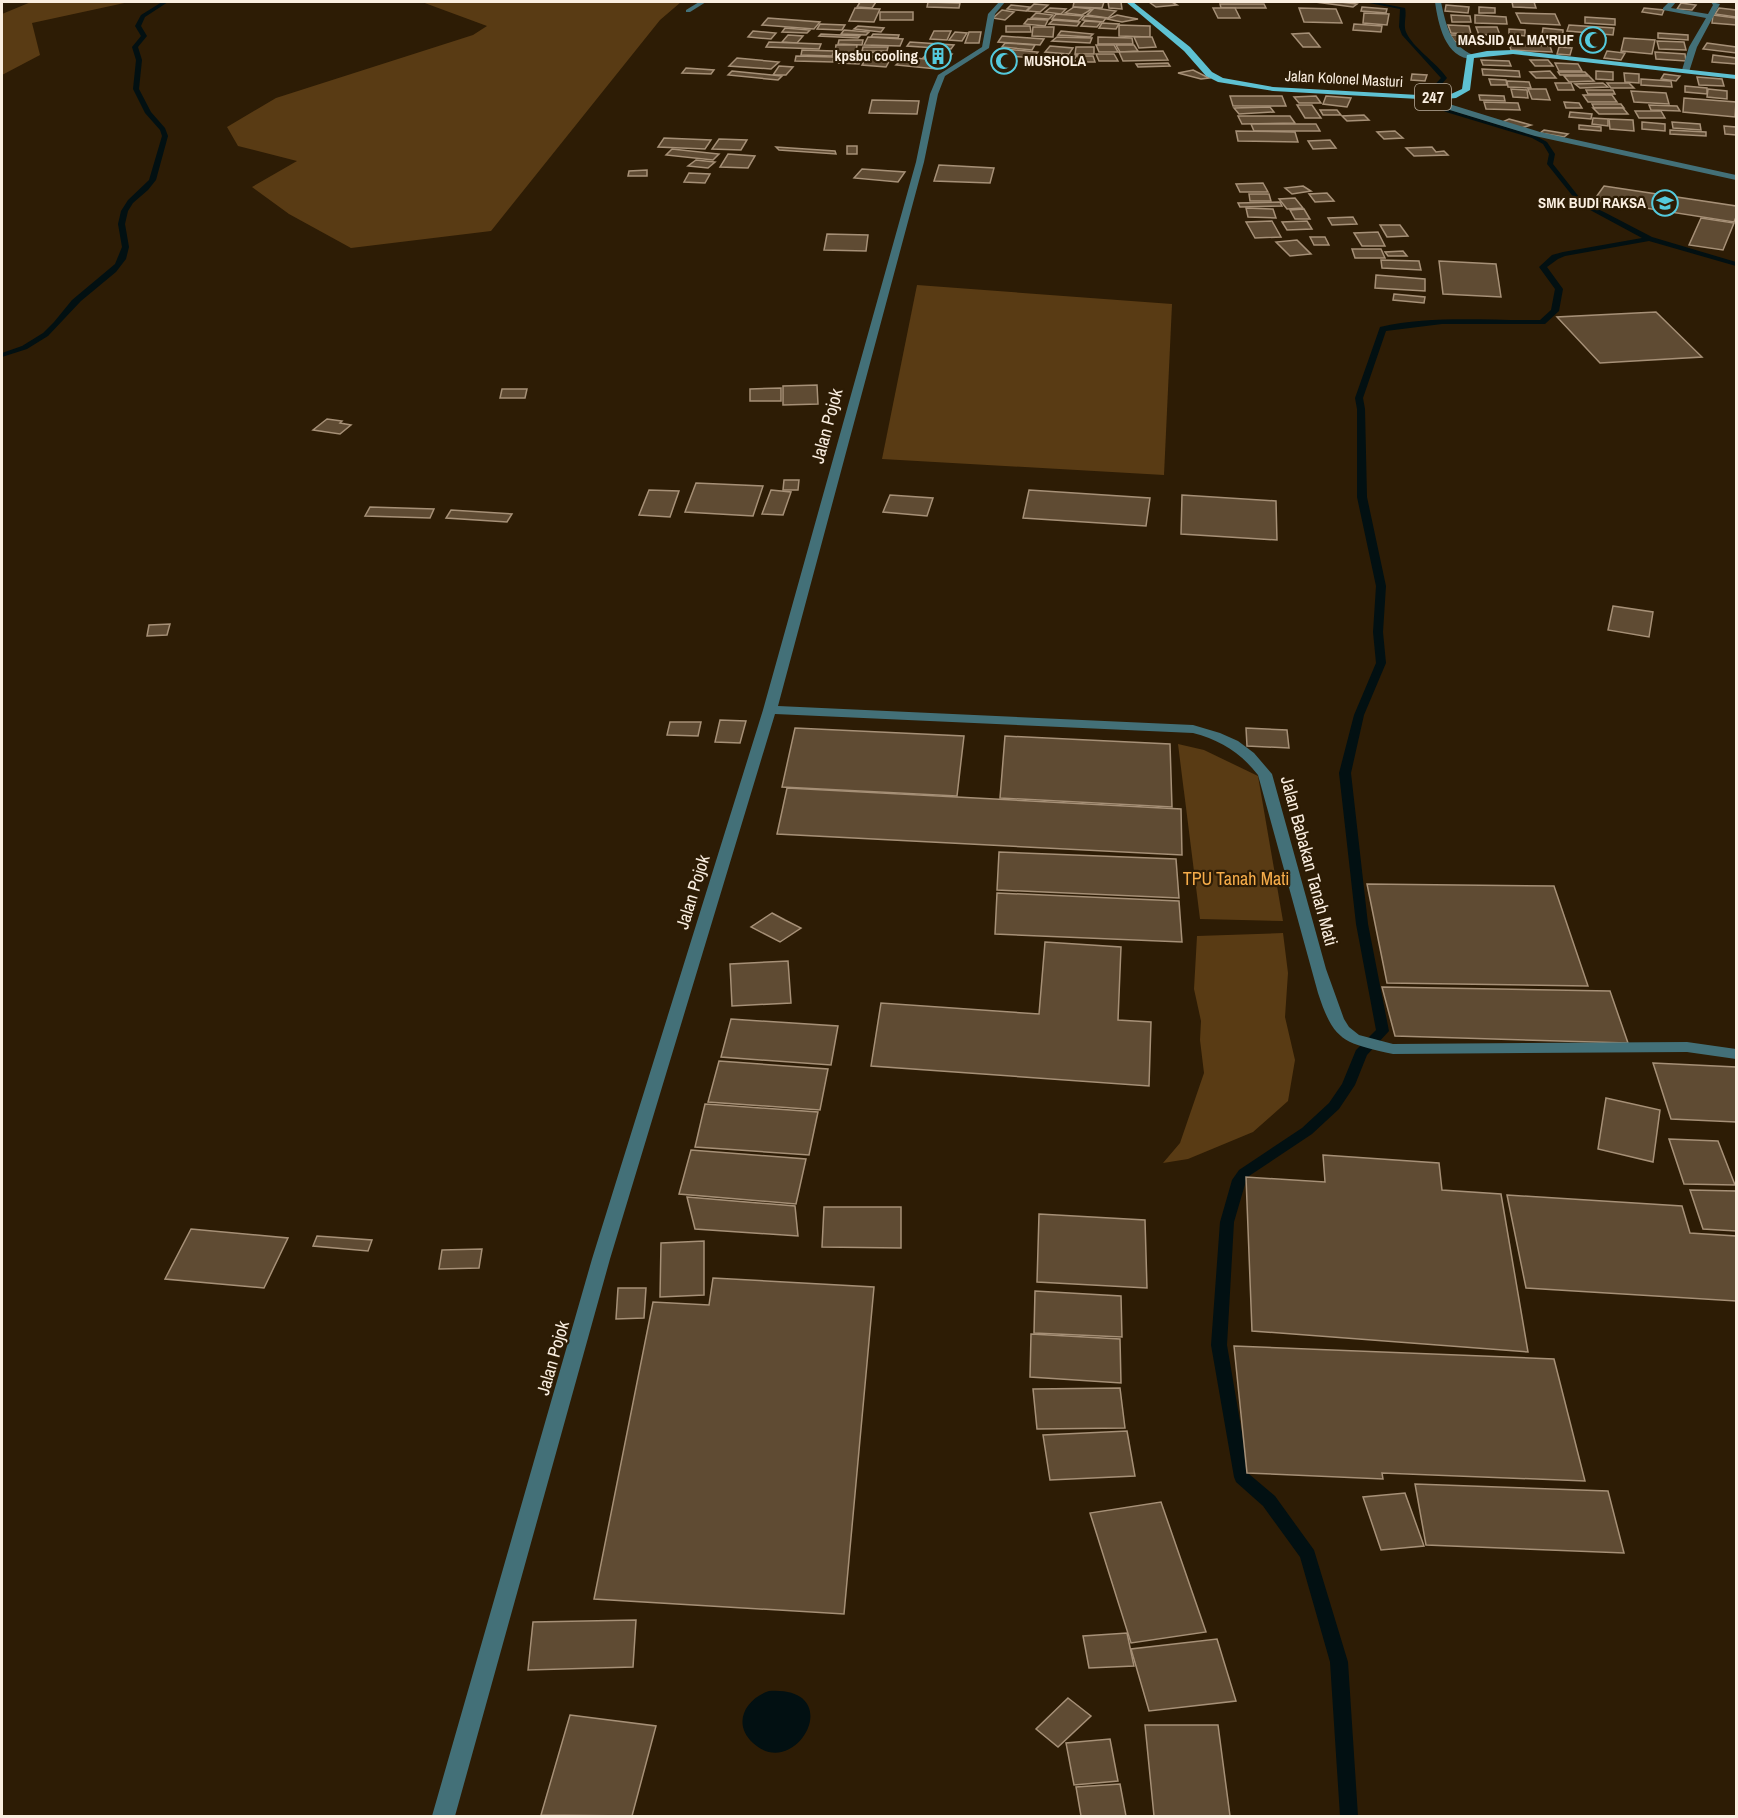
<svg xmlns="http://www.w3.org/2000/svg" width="1738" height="1818" font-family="'Archivo Narrow',sans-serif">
<rect width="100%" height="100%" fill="#2d1c05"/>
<!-- green -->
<g fill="#593b14">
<polygon points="31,2 129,2 32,23 40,55 2,75 2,14"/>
<polygon points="422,2 681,2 660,20 491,231 351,248 289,214 252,187 297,161 238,146 227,127 276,98 473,35 487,26"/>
<polygon points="917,285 1172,304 1164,475 882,459"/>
<polygon points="1178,744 1204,750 1258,776 1283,921 1200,919"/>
<polygon points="1283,933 1288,973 1285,1017 1295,1060 1288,1101 1253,1132 1188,1159 1163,1163 1180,1143 1204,1073 1200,1040 1201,1021 1194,989 1197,936"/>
</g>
<!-- water -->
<path fill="#021012" d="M769 1691C849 1686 796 1783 753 1743 732 1724 745 1699 769 1691Z"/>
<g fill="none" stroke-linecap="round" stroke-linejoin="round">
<!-- stream -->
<g fill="#021012" fill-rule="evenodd">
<polygon points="162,2 168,2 145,17 141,26 147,36 138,47 142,60 139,89 151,112 165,128 168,136 156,180 148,190 133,203 128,211 125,224 129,247 126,259 116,272 81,301 48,336 27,349 2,357 2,353 22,346 43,333 54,322 72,300 115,264 122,247 118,224 121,211 128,200 149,180 162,136 160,130 145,113 133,89 136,60 132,47 141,36 135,26 141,15"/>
<path d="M1364 2H1374L1405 8C1407 16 1403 24 1406 32 1413 48 1436 62 1447 78L1436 91 1431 100 1450 110 1536 136 1547 142 1555 154 1553 164 1583 202 1604 212 1652 237 1736 262V266L1649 241 1565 256 1558 259 1547 267 1563 289 1559 311 1545 324H1442L1386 331 1363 398 1365 409 1367 497 1386 586 1383 632 1386 663 1364 715 1351 773 1368 924 1389 1031 1367 1055 1355 1085 1339 1109 1312 1134 1249 1176 1246 1181 1234 1222 1227 1345 1249 1474 1275 1496 1314 1550 1348 1662 1358 1816H1340L1330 1662 1300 1557 1263 1506 1236 1482 1234 1477 1211 1345 1220 1222 1232 1180 1239 1170 1302 1128 1329 1103 1342 1084 1356 1050 1376 1030 1356 924 1339 773 1354 715 1376 663 1373 632 1376 586 1357 497V409L1355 398 1380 327C1433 315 1487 321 1540 320L1551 310 1555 289 1539 267 1552 255 1563 252 1642 238 1579 204 1547 164 1549 154 1543 144 1532 138 1446 112 1425 102 1430 90 1441 78 1402 35 1399 27 1400 9Z"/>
</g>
</g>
<!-- building -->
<g fill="#5f4b33" stroke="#a69077" stroke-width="1.5">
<polygon points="860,2 876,2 872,8 857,7"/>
<polygon points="928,2 960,3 959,8 927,7"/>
<polygon points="1074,2 1104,2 1102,8 1073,7"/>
<polygon points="1108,2 1121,2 1122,9 1109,8"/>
<polygon points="1149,2 1172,2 1177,5 1156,7"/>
<polygon points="1315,2 1340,2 1357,4 1353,7"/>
<polygon points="1512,2 1534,2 1536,8 1513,7"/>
<polygon points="1681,3 1696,5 1692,10 1677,9"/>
<polygon points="1034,4 1048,5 1040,12 1027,11"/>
<polygon points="1220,4 1264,4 1266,8 1221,8"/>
<polygon points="1011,5 1030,7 1026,11 1007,9"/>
<polygon points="1446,5 1469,7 1468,13 1445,11"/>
<polygon points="1074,7 1092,9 1082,15 1065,13"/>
<polygon points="1362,7 1387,9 1386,13 1361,11"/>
<polygon points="1479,7 1495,8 1495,13 1479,13"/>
<polygon points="855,8 880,9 874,22 849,21"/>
<polygon points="1050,8 1066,9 1061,14 1045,12"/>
<polygon points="1094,8 1116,11 1108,18 1087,15"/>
<polygon points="1213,8 1235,8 1240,18 1218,18"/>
<polygon points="1299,8 1336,9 1342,23 1304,22"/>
<polygon points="1644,8 1664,10 1662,15 1642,12"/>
<polygon points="1719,8 1736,10 1736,17 1715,14"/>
<polygon points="1002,10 1014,12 1005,20 993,18"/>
<rect x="880" y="12" width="33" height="8"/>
<polygon points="1036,13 1053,15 1049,19 1031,18"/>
<polygon points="1364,13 1389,14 1387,25 1363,23"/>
<polygon points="1516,13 1555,14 1560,25 1521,23"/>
<polygon points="1056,14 1083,16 1078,21 1052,19"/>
<polygon points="1117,15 1127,17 1138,19 1122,22 1107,19"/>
<polygon points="1451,15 1470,16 1471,22 1452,22"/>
<polygon points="1475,15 1506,17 1507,24 1475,23"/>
<polygon points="1713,15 1736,18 1736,25 1712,23"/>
<polygon points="1085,16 1106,18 1103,22 1082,20"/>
<polygon points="1585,17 1615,19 1615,25 1585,23"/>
<polygon points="768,18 820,22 814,29 762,25"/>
<polygon points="1028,19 1048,20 1045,26 1024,24"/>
<polygon points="1053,20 1080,22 1077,26 1049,24"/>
<polygon points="1085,21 1101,22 1097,27 1081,26"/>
<polygon points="1102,23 1119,24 1116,29 1099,28"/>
<polygon points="820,24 845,25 842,30 817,29"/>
<polygon points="1354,24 1382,26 1381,32 1353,30"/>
<polygon points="1119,25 1150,26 1150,37 1119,36"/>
<polygon points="1448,25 1469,26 1471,34 1451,33"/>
<polygon points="1569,25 1614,28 1613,35 1567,31"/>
<polygon points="858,26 884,28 881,32 854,29"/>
<polygon points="1006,26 1030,26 1031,32 1006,32"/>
<polygon points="1033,27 1054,27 1053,37 1032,36"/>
<polygon points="1476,27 1497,27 1500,35 1479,35"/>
<polygon points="785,28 810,30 807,33 782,32"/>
<polygon points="1543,28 1563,30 1563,36 1542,35"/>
<polygon points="1509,29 1525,30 1525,36 1509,34"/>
<polygon points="844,30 869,32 866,35 841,34"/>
<polygon points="753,31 776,33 771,39 748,37"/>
<polygon points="934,31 951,31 947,40 930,39"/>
<polygon points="1061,31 1093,34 1090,37 1058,35"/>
<polygon points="955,32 967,33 962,41 949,40"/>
<polygon points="969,32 981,32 979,43 965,43"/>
<polygon points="1309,33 1320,47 1303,47 1292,34"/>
<polygon points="1658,33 1688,35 1688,40 1658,38"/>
<polygon points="821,34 860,36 858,38 819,36"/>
<polygon points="873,34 899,35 898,38 871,37"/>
<polygon points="788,35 803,36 797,43 782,42"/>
<polygon points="1450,35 1467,35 1473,42 1455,42"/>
<polygon points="1002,36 1044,39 1040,45 998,42"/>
<polygon points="1582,36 1606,38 1603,45 1580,43"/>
<polygon points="868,37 903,39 900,46 864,45"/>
<polygon points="1057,37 1092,38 1090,43 1052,41"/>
<polygon points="1098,37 1132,38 1133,44 1098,44"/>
<polygon points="1134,37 1152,37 1156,47 1139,48"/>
<polygon points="1624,38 1655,40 1652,54 1621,51"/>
<polygon points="839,40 863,40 862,45 838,44"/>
<polygon points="1657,41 1684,42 1686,50 1659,49"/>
<polygon points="769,42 821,44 819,49 766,47"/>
<polygon points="910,42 954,45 951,49 907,46"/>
<polygon points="1005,43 1035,45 1032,50 1002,47"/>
<polygon points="1707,43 1736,47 1736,53 1703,49"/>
<polygon points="1509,44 1550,46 1552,52 1511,50"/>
<polygon points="836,45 857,45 856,53 835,53"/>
<polygon points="1096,45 1114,45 1118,52 1099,52"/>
<polygon points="1116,45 1134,45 1138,51 1120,52"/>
<polygon points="1050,46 1073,48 1069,54 1045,52"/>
<polygon points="863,47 888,47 887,51 862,51"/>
<polygon points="1076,47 1094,47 1094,54 1075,54"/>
<polygon points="1559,47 1572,48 1570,55 1557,54"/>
<polygon points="1004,49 1038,52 1033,58 999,55"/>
<polygon points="802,50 834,51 832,56 801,55"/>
<polygon points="1163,51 1168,60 1123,61 1119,52"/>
<polygon points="1607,51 1625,53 1621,60 1604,58"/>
<polygon points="863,52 896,53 894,57 862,56"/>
<polygon points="929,52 952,54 947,60 923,58"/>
<polygon points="1655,52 1685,54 1686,61 1656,59"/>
<polygon points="1062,54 1077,55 1074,60 1060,60"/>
<polygon points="1096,54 1114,54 1118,61 1099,61"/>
<polygon points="1713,55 1736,58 1736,64 1712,62"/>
<polygon points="796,56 834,57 833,62 795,61"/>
<polygon points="1078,56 1093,56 1095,62 1080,62"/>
<polygon points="843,57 862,58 859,64 839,63"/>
<polygon points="867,57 891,58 886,67 862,65"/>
<polygon points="905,57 946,61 937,69 896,65"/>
<polygon points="737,58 779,62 771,69 729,66"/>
<polygon points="1056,59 1075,61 1073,65 1054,64"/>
<polygon points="1481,60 1509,61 1511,66 1483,65"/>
<polygon points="1530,60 1548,60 1553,66 1535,66"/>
<polygon points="1168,63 1170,66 1138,67 1136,64"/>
<polygon points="1555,63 1578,64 1582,71 1559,71"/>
<polygon points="779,66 793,67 786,75 773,75"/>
<polygon points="686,68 714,70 711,74 682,73"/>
<polygon points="1482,69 1519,71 1520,77 1483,75"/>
<polygon points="1193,70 1209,78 1201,79 1178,73"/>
<polygon points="732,71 782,76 778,80 728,75"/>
<polygon points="1550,71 1556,78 1536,78 1530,72"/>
<polygon points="1596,71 1613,72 1613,80 1596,79"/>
<polygon points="1558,72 1585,72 1588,75 1560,75"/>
<polygon points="1624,73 1639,74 1639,83 1625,82"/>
<polygon points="1412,74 1427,75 1425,81 1411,80"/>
<polygon points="1664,74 1680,76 1676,81 1661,79"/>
<polygon points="1564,76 1589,76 1594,81 1569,82"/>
<polygon points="1697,77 1722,79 1724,86 1699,85"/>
<polygon points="1489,79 1506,80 1507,85 1491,85"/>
<polygon points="1641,79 1671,81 1672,87 1641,85"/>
<polygon points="1507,81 1529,82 1531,88 1508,87"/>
<polygon points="1555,83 1571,83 1574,90 1558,90"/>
<polygon points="1603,83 1608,87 1580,88 1575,84"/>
<polygon points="1607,83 1629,83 1634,88 1611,88"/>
<polygon points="1685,86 1707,88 1707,94 1685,92"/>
<polygon points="1511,89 1527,90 1528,98 1513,97"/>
<polygon points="1528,89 1546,89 1550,100 1532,99"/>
<polygon points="1708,89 1727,91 1727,99 1707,97"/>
<polygon points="1586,90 1613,90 1615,94 1588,94"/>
<polygon points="1631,91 1666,93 1669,104 1634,102"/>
<polygon points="1479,95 1504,96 1505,101 1480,100"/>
<polygon points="1583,95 1612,95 1617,102 1588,102"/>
<polygon points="1230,96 1282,96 1286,106 1233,106"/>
<polygon points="1316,96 1321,103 1299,103 1294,97"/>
<polygon points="1326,96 1351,98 1347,107 1323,104"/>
<polygon points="1684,98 1736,102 1735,117 1683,112"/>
<polygon points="872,100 919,101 917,114 869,113"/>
<polygon points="1484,102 1518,103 1520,110 1486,109"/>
<polygon points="1564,102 1579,103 1582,108 1566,108"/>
<polygon points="1592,104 1621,104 1624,108 1594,108"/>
<polygon points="1297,105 1312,105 1321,118 1305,118"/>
<polygon points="1649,105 1677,106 1680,111 1651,110"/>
<polygon points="1270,107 1274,112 1239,114 1234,108"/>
<polygon points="1593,108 1623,108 1628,114 1599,114"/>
<polygon points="1320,110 1337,110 1341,115 1323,115"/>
<polygon points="1635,111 1661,111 1665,118 1639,118"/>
<polygon points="1570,112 1592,114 1591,119 1569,117"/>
<polygon points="1364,115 1369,120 1347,121 1342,116"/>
<polygon points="1238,116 1290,116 1295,123 1242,124"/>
<polygon points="1593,118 1608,119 1608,126 1592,124"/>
<polygon points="1509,119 1531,125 1521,128 1500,123"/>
<polygon points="1609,119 1633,120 1634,131 1610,129"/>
<polygon points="1642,122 1665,124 1665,131 1642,129"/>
<polygon points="1672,122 1700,124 1701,130 1673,128"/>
<polygon points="1251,124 1316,124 1320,131 1254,131"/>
<polygon points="1579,125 1601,127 1601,131 1579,129"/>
<polygon points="1724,126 1736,127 1736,135 1725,134"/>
<polygon points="1544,130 1568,134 1564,137 1540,133"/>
<polygon points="1670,130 1706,132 1706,136 1670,134"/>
<polygon points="1236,131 1295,132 1298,142 1238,141"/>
<polygon points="1395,131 1403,138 1384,139 1377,132"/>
<polygon points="664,138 711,140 705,149 658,147"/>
<polygon points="719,139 747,140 741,150 712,149"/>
<polygon points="1330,140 1336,148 1313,149 1308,141"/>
<rect x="847" y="146" width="10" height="8"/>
<polygon points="776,147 835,151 836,154 779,150"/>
<polygon points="1432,147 1436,152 1444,151 1448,155 1414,156 1406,148"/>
<polygon points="672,149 719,154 713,160 666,155"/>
<polygon points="728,154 755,156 748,168 720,167"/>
<polygon points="696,160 715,162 708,168 688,166"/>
<polygon points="939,165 994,168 990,183 934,181"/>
<polygon points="862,169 905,172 898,182 854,178"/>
<polygon points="647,170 647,176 628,176 629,171"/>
<polygon points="689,173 710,174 705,183 684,182"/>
<polygon points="1263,183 1268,192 1240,192 1236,184"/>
<polygon points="1303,186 1311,191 1292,194 1285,188"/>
<polygon points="1604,186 1736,206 1736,217 1734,222 1594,200"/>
<polygon points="1327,193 1334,201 1315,202 1309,194"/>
<polygon points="1249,194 1269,194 1271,201 1250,201"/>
<polygon points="1295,198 1303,208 1287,209 1279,199"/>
<polygon points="1280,202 1282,206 1240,207 1238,203"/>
<polygon points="1246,208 1273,209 1276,218 1248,217"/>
<polygon points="1304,209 1310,219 1295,219 1290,210"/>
<polygon points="1353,217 1357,224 1332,225 1328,218"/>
<polygon points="1701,218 1734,223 1723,250 1689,245"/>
<polygon points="1272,221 1281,237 1255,238 1246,222"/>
<polygon points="1307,221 1312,229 1287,230 1282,222"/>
<polygon points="1380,225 1400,225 1408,236 1387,237"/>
<polygon points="1378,232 1385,246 1362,246 1354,233"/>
<polygon points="827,234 868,235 866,251 824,250"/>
<polygon points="1310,237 1325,237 1329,245 1314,245"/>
<polygon points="1297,240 1311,254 1290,256 1276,242"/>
<polygon points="1352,249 1381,249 1385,258 1355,258"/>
<polygon points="1403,251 1407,256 1388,256 1385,252"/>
<polygon points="1381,260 1419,261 1421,270 1382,268"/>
<polygon points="1439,261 1496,264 1501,297 1443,294"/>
<polygon points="1376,275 1425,279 1425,291 1375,288"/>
<polygon points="1394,294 1425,297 1424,303 1393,300"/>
<polygon points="1656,312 1702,357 1600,363 1557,317"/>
<polygon points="817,385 818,404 783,405 783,386"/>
<polygon points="781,388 781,401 750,401 750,389"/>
<polygon points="502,389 527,389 525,398 500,398"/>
<polygon points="327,419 342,421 340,423 351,425 340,434 313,430"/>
<polygon points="784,480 799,480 798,490 783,490"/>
<polygon points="696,483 763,486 753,516 685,512"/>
<polygon points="649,490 679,491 670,517 639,515"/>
<polygon points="771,490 791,492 783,515 762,514"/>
<polygon points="1029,490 1150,498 1146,526 1023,518"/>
<polygon points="890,495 933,498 927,516 883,512"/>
<polygon points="1182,495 1276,501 1277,540 1181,534"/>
<polygon points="370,507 434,509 430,518 365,516"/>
<polygon points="451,510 512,514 507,522 446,518"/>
<polygon points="1613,606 1653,612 1649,637 1608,630"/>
<polygon points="170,624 167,635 147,636 149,625"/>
<polygon points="720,720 746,721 740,743 715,742"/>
<polygon points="670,722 701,722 698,736 667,735"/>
<polygon points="795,728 964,736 957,796 782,787"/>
<polygon points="1246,728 1287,730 1289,748 1247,746"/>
<polygon points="1005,736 1170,744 1172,807 1000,798"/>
<polygon points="787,788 1181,809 1182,855 777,834"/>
<polygon points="999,852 1176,859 1179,898 997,890"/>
<polygon points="1367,884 1554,886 1588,986 1387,983"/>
<polygon points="997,893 1179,901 1182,942 995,934"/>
<polygon points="772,913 785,920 801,928 780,942 751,927"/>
<polygon points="1045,942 1121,947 1118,1020 1151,1022 1149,1086 871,1066 881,1003 1039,1014"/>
<polygon points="788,961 791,1003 732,1006 730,964"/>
<polygon points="1382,987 1610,991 1628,1043 1395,1036"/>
<polygon points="731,1019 838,1026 831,1065 721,1057"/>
<polygon points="719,1061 828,1069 820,1110 708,1102"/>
<polygon points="1653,1063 1736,1067 1736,1122 1671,1119"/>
<polygon points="1606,1098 1660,1110 1653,1162 1598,1149"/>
<polygon points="705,1104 818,1112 809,1155 695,1147"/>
<polygon points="1669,1139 1718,1141 1735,1185 1684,1184"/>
<polygon points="691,1150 806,1159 796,1204 679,1194"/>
<polygon points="1323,1155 1439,1163 1442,1190 1501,1194 1528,1352 1252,1331 1246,1177 1325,1182"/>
<polygon points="1690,1190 1736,1191 1736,1231 1703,1229"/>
<polygon points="1507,1195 1682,1206 1690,1233 1736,1236 1736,1301 1526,1288"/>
<polygon points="687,1197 795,1206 798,1236 695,1229"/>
<polygon points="824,1207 901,1207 901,1248 822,1247"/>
<polygon points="1039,1214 1145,1220 1147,1288 1037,1282"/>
<polygon points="191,1229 288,1238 264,1288 165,1279"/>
<polygon points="317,1236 372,1240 368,1251 313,1246"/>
<polygon points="704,1241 704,1295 660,1297 661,1243"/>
<polygon points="482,1249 479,1268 439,1269 442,1250"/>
<polygon points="713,1278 874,1287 844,1614 594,1599 653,1302 709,1305"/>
<polygon points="618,1288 646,1288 644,1318 616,1319"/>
<polygon points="1035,1291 1121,1296 1122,1337 1034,1333"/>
<polygon points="1031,1334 1120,1339 1121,1383 1030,1377"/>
<polygon points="1234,1346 1554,1359 1585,1481 1382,1473 1383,1479 1247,1473"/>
<polygon points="1120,1388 1125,1428 1037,1429 1033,1389"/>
<polygon points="1127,1431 1135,1476 1050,1480 1043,1435"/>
<polygon points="1415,1484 1608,1491 1624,1553 1426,1545"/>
<polygon points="1405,1493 1424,1546 1381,1550 1363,1497"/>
<polygon points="1161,1502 1206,1632 1131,1643 1090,1513"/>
<polygon points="636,1620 633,1667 528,1670 533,1622"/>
<polygon points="1127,1633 1134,1666 1089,1668 1083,1636"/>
<polygon points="1217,1639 1236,1701 1149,1711 1131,1649"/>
<polygon points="1068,1698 1091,1716 1058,1747 1036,1729"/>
<polygon points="570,1715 656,1726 632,1816 541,1815"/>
<polygon points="1145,1725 1218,1725 1230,1816 1154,1816"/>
<polygon points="1110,1739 1118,1781 1074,1785 1066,1743"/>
<polygon points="1120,1784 1126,1816 1081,1816 1076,1787"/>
</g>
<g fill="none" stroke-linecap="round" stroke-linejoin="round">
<!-- minor -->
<g fill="#437078" fill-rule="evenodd">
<polygon points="699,2 706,2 690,12 686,12 686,10"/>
<path d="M999 2H1005L995 14 989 48 945 76 938 94 924 162 778 706 1193 725 1220 733 1238 741 1254 753 1272 774 1326 969 1344 1019 1349 1027 1359 1035 1393 1044 1687 1042 1736 1049V1059L1687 1052 1393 1054C1344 1043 1334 1042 1318 993L1258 775C1240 752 1220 740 1193 733L775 714 610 1259 455 1816H432L592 1259 763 710 916 162 930 94 938 75 982 47 988 14Z"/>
<path d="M1435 2H1441C1446 25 1450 45 1473 55V59C1445 59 1438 23 1435 2Z"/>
<polygon points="1669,2 1676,2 1671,8 1708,14 1713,5 1711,2 1720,4 1697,47 1689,72 1682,70 1689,47 1706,18 1663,10 1663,8"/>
<polygon points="1434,96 1440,96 1446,103 1540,132 1736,175 1736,180 1535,136 1440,107 1433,98"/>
</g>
<!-- major -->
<polygon fill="#5ec1d2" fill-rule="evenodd" points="1126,2 1133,2 1190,47 1212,72 1223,78 1273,87 1437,96 1451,94 1462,89 1467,55 1487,51 1513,50 1736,75 1736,79 1513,54 1474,58 1470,90 1456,98 1437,100 1273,91 1218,82 1206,76 1184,51"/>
</g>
<!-- icons -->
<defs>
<g id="mosque-ring" transform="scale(1.35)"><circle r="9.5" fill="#2d1c05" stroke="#54cadd" stroke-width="1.5"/><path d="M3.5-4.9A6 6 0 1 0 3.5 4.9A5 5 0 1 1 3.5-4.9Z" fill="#54cadd"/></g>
<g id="building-ring" transform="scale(1.35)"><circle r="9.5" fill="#2d1c05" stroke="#54cadd" stroke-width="1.5"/><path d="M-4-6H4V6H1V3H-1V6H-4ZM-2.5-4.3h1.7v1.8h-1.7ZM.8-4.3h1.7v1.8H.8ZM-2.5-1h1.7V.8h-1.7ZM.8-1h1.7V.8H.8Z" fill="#54cadd"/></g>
<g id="school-ring" transform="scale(1.35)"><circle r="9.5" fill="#2d1c05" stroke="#54cadd" stroke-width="1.5"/><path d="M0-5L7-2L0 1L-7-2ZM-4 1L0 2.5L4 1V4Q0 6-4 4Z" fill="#54cadd"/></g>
</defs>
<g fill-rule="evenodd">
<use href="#mosque-ring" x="1593" y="40"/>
<use href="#building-ring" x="938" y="56"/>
<use href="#mosque-ring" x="1004" y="61"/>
<use href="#school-ring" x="1665" y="203"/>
</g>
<g text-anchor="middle" stroke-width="4.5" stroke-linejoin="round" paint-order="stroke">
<!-- far-poi labels -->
<g font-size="15" font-weight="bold" fill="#faeee0" stroke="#2d1c05" text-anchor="end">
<text x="1574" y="45">MASJID AL MA'RUF</text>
<text x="918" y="61">kpsbu cooling</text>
<text x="1024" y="66" text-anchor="start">MUSHOLA</text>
<text x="1646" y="208">SMK BUDI RAKSA</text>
</g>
<!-- far-street labels -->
<g font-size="15" fill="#faeee0" stroke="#2d1c05">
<text transform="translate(1344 79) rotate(3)" y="5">Jalan Kolonel Masturi</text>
</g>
<!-- shield labels -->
<rect fill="#2d1c05" stroke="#bcaf9e" stroke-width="1.5" x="1415" y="84" width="36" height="26" rx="4.5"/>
<g font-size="16" font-weight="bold" fill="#faeee0">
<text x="1433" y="103">247</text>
</g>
<!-- street labels -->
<g font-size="18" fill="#faeee0" stroke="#2d1c05">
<text transform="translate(827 426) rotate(-75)" y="6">Jalan Pojok</text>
<text transform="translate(1309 861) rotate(75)" y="6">Jalan Babakan Tanah Mati</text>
<text transform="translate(693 892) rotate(-73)" y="6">Jalan Pojok</text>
<text transform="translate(553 1358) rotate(-74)" y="6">Jalan Pojok</text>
</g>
<!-- park labels -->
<g font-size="18" fill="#f7ad4a" stroke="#2d1c05">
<text x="1236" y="885">TPU Tanah Mati</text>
</g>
</g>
<!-- border -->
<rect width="1738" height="1818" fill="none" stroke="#faeee0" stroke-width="6"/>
</svg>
